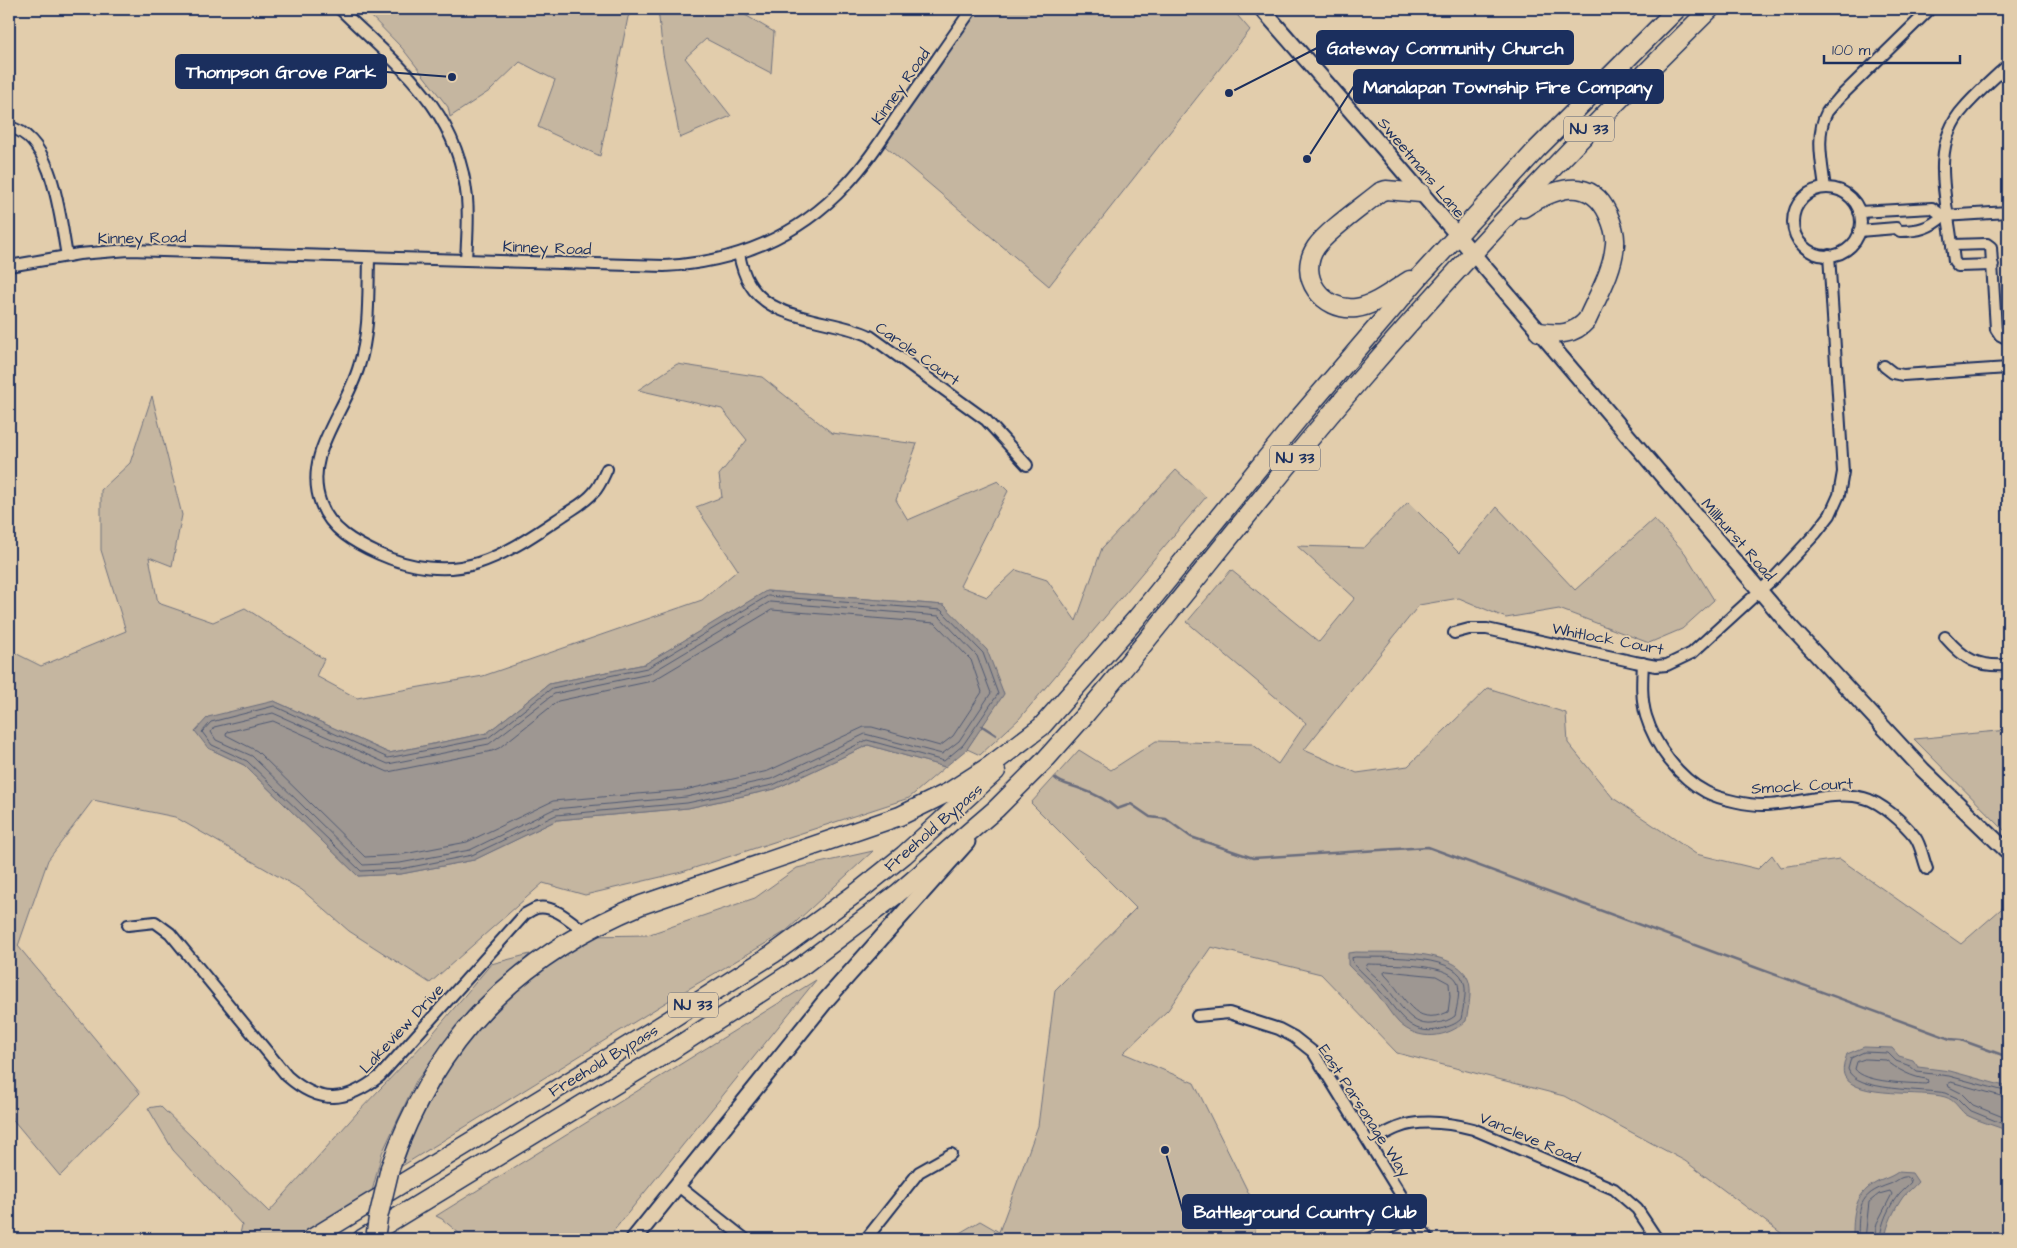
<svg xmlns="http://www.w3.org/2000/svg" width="2017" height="1248" font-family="'Architects Daughter',sans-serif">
<rect width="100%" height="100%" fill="#e2cdac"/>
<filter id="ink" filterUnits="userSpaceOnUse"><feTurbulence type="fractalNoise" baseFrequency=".02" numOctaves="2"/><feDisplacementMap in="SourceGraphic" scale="10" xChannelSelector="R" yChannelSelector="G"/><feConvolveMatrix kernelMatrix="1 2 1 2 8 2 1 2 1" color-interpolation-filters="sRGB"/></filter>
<g filter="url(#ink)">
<!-- green -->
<g fill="#c5b6a0" stroke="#70727f">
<polygon points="364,9 634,9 628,17 600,156 538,127 555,80 520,62 491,90 450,117 448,107 402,48"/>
<polygon points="658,9 735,9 774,32 771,73 706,39 685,58 731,116 680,138 663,54"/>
<polygon points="971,9 1232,9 1250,30 1049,286 879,141"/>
<polygon points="677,364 762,377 832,433 917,444 896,500 908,520 998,481 1008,491 960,586 987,597 1016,570 1047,580 1076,621 1102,548 1176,470 1206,497 1019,719 980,755 967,749 1004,693 944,605 767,591 645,664 549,684 487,733 389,753 274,701 208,748 244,765 358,876 401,874 474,860 557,820 688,808 775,789 868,745 945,767 909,798 682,872 585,895 543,883 430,983 349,931 302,890 175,817 93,800 48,860 18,946 140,1093 60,1176 9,1115 9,650 41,666 126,631 101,550 101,490 130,463 152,396 182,515 172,566 149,557 158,603 213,622 245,608 324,659 316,676 357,698 483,676 702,600 738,570 696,507 722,497 719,475 747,440 722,409 638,390"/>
<polygon points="1408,502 1459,553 1497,507 1575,590 1654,519 1685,553 1714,600 1682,629 1649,643 1559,609 1506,618 1459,598 1419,605 1304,750 1357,773 1408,766 1488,688 1566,713 1568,743 1613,798 1696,854 1758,869 1772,855 1780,867 1840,859 1961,944 2008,903 2008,1239 1789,1239 1685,1161 1564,1096 1397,1053 1321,974 1211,947 1168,1010 1123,1053 1194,1083 1260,1216 1252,1239 952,1239 951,1238 980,1221 999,1232 1038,1126 1055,990 1136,908 1031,803 1079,750 1111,770 1156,741 1252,744 1278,764 1306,723 1187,622 1231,570 1319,642 1355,598 1297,546 1364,548"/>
<polygon points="2008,730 2008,834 1914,739"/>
<polygon points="873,851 785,932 673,998 402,1166 415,1129 460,1047 531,978 590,936 647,935 755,898 797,868"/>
<polygon points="530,954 464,1020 416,1081 382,1153 371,1195 297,1239 236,1239 240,1234 242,1225 173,1150 148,1108 160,1106 269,1212 357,1113 429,1038 491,964"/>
<polygon points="816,980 607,1239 466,1239 442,1219 436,1216"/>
</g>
<!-- water -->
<g fill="#9e9792" stroke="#6a6d7d">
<polygon points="766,591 944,605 987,650 1004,694 967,749 945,767 868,745 775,789 688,808 557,820 474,860 401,874 358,876 244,765 208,748 195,731 208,717 274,701 389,753 487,733 549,684 645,664"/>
<path d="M1356 952C1384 953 1455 947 1468 979 1473 990 1468 1009 1466 1021 1447 1038 1419 1042 1399 1023 1391 1015 1385 1004 1378 995 1369 984 1357 975 1348 965V953Z"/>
<path d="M1864 1047 1892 1048 1899 1056 1913 1060 1918 1067 1950 1071 2008 1087V1131C1997 1126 1974 1120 1965 1114 1958 1108 1955 1100 1945 1097 1922 1090 1858 1099 1845 1077 1841 1070 1845 1061 1847 1054Z"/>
<path d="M1898 1172 1912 1173 1918 1182C1913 1188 1907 1192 1903 1197 1894 1210 1887 1224 1885 1239H1853C1853 1217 1853 1196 1874 1184 1882 1179 1890 1178 1898 1172Z"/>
</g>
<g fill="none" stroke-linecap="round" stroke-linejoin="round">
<!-- shore -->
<g stroke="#4f5973" stroke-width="1">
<polygon points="768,596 941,610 983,653 998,694 963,745 944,761 867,740 773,785 687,803 556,815 472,855 401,869 361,871 247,761 212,745 202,732 211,722 274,706 388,758 488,738 552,688 647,668"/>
<polygon points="770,602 939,616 977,656 991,693 959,741 942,754 865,734 771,779 686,797 554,809 470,850 400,863 363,865 252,756 216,740 211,732 214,727 273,713 388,764 489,744 554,694 649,674"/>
<polygon points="772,610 935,623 971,660 982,692 953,736 940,746 872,727 864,727 768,771 685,790 553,801 467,842 399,855 365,857 257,751 226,735 227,732 273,721 388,772 492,751 499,748 558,701 652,681"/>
<path d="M1356 957C1381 958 1452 953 1463 980 1468 990 1463 1008 1461 1019 1455 1025 1449 1026 1441 1029 1409 1038 1398 1010 1380 991 1372 981 1362 973 1353 963L1352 958Z"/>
<path d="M1368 964C1387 965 1447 962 1457 981 1461 990 1457 1006 1455 1016 1450 1020 1444 1022 1437 1023 1411 1030 1400 1003 1386 987 1380 980 1372 974 1366 968Z"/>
<path d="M1387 971 1436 976 1449 983 1450 997 1448 1012C1413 1028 1406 996 1385 975L1384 973Z"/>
<path d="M1865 1059 1886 1060C1896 1069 1913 1078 1927 1079L1928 1082 1926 1084C1909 1083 1864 1083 1855 1069L1857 1062Z"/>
<path d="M2008 1092 1949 1076 1917 1072 1910 1066 1896 1061 1888 1053 1864 1052 1851 1058 1848 1069C1854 1092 1925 1089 1946 1093L1957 1098 1969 1110 2008 1126"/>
<polyline points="2008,1098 1951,1082 1948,1084 1949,1087 1961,1093 1973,1105 2008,1119"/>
<path d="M1858 1239C1859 1207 1857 1195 1890 1184 1898 1181 1900 1176 1908 1177L1911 1182C1908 1186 1903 1189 1899 1194 1889 1206 1881 1223 1880 1239"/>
<polyline points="1865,1239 1869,1202 1879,1194 1890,1191 1892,1194 1877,1223 1874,1239"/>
</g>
<!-- stream -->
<g stroke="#6a6d7d" stroke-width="2.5">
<polyline points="982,726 996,735"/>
<path d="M1055 778C1062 785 1072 785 1081 789 1095 794 1106 799 1117 809L1131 804 1150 817 1166 819 1191 837 1253 858 1428 847 1950 1039 1961 1040 2008 1057"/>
</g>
<!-- street casing -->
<g stroke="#1b2f5e" stroke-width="14">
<g id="street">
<path d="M340 9C399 67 458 109 467 198 469 219 467 239 466 260"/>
<path d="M2008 65C1993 79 1977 93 1964 108 1929 146 1947 200 1952 245L1987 244 1991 247 1996 329 2000 335 2008 339"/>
<path d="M9 127C54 137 60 219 67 256"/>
<path d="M1825 188C1822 164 1815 134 1827 112 1831 107 1836 102 1840 97L1930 9"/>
<circle cx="1827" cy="222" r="34"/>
<polyline points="1859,212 1932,208 1943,216 2008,212"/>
<path d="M1859 231 1896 228 1900 231C1918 231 1930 228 1943 216"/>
<polyline points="1952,245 1954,261 1958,266 1993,265"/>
<path d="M739 254C741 264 744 275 749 283 772 323 833 318 870 336L986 420 1027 465"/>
<path d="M369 258C368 294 370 331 359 366 346 412 302 454 321 504 331 530 355 543 379 554 410 568 446 573 478 563 509 553 537 533 564 515 574 508 586 502 594 492 600 486 603 477 607 469"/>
<path d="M9 266 79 254 129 250 664 266C734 263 798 237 846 185 866 164 882 139 898 115 923 80 947 44 972 9"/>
<polyline points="1884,366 1893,373 1903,375 2008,368"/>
<polyline points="1454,633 1469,629 1487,629 1635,662 1656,666 1667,665 1692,653 1775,577 1816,533 1830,515 1839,495 1843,472 1829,255"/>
<path d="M1945 637C1965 660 1977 667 2008 665"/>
<path d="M1643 663C1642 681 1641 699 1646 716 1655 746 1679 778 1706 792 1719 799 1751 806 1766 805 1798 804 1833 790 1864 798 1881 802 1904 823 1915 837 1921 845 1923 859 1927 869"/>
<path d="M128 925 155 922 170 933 287 1076C320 1105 346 1103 380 1076L525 914C529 912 533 909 537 908 553 904 572 922 584 931"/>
<polyline points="1197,1016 1229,1013 1279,1029 1294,1037 1313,1052 1428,1239"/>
<path d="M1369 1142C1378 1138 1387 1132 1397 1128 1420 1119 1450 1123 1473 1129L1614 1189 1637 1209 1657 1239"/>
<polyline points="677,1185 745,1239"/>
<polyline points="866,1239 919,1172 951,1154"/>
<polyline points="1370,1239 1413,1215"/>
</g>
</g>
<!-- secondary casing -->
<g stroke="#1b2f5e" stroke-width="18">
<polyline id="secondary" points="1262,9 1384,149 1789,625 1923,770 2008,852"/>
</g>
<!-- primary casing -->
<g stroke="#1b2f5e" stroke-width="19">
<polyline id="primary" points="634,1239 827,999 967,842"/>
</g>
<!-- highway casing -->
<g stroke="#1b2f5e" stroke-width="21">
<g id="highway">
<path d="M1523 208C1552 190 1589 173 1608 214 1612 223 1616 234 1615 244 1613 271 1598 295 1587 320 1574 335 1558 335 1539 332"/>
<path d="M1410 280C1394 290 1374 306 1356 308 1323 312 1296 276 1316 247 1328 230 1363 206 1380 192L1386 190 1421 193"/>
<path d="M390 1168C435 1039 516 957 641 905L900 816 949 792 991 765 1041 727 1136 619 1299 418 1422 274 1537 149 1677 9"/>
<polyline points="311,1239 657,1028 773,954 859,891 904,855 996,771"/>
<path d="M362 1239 675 1048 803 965 897 894 996 809 1045 760 1084 716C1177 606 1264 491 1358 382 1470 252 1588 129 1710 9"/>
</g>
</g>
<!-- street -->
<use href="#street" stroke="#e2cdac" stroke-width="10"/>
<!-- secondary -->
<use href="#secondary" stroke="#e2cdac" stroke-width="14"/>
<!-- primary -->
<use href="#primary" stroke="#e2cdac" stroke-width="15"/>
<!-- highway -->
<use href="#highway" stroke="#e2cdac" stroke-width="18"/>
<!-- highway-bridge casing -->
<g stroke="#1b2f5e" stroke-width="21" stroke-linecap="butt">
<polyline id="highway-bridge" points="375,1239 378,1218 390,1168"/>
</g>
<!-- highway-bridge -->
<use href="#highway-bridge" stroke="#e2cdac" stroke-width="18"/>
</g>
</g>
<g text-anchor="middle" stroke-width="4" stroke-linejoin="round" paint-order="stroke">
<!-- shield labels -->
<g fill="#e2cdac" stroke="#575e75" stroke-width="1">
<rect x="1564" y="116.5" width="50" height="25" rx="4"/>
<rect x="1270" y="445.5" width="50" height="25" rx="4"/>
<rect x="668" y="992.5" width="50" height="25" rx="4"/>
</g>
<g font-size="15" font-weight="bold" fill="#1b2f5e">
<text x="1589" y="134">NJ 33</text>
<text x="1295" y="463">NJ 33</text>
<text x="693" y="1010">NJ 33</text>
</g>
<!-- street labels -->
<g font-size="16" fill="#1b2f5e" stroke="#e2cdac">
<text transform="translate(900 86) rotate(-55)" y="6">Kinney Road</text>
<text transform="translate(1422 167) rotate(50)" y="6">Sweetmans Lane</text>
<text transform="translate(142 237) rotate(-1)" y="6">Kinney Road</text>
<text transform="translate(547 247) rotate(2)" y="6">Kinney Road</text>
<text transform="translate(918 353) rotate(35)" y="6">Carole Court</text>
<text transform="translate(1739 539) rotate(49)" y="6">Millhurst Road</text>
<text transform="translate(1608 638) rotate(11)" y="6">Whitlock Court</text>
<text transform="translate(1802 785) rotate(-3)" y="6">Smock Court</text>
<text transform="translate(933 827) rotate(-41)" y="6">Freehold Bypass</text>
<text transform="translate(401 1028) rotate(-47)" y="6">Lakeview Drive</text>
<text transform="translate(603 1060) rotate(-31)" y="6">Freehold Bypass</text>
<text transform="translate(1365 1110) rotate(57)" y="6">East Parsonage Way</text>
<text transform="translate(1530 1137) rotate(23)" y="6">Vancleve Road</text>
</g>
</g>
<!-- callouts -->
<path fill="none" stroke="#1b2f5e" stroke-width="2" d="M1229 93L1317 48M452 77L386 72M1307 159L1354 86M1165 1150L1183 1212"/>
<g fill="#1b2f5e" stroke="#e2cdac" stroke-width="2">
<circle cx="1229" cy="93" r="5"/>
<circle cx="452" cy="77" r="5"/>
<circle cx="1307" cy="159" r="5"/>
<circle cx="1165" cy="1150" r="5"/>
</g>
<g fill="#1b2f5e" stroke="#1b2f5e" stroke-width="2">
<rect x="1317" y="31" width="256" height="33" rx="5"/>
<rect x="176" y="55" width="210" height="33" rx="5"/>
<rect x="1354" y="70" width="309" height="33" rx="5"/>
<rect x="1183" y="1195" width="243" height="33" rx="5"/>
</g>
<g font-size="18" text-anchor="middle" font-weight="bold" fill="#fff">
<text x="1445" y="54">Gateway Community Church</text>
<text x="281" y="78">Thompson Grove Park</text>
<text x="1508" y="93">Manalapan Township Fire Company</text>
<text x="1305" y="1218">Battleground Country Club</text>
</g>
<!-- margin -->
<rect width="2017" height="1248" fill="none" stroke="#e2cdac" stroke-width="30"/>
<rect x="15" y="15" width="1987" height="1218" fill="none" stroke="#1b2f5e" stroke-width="2" filter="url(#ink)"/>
<!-- scale -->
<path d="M1824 55v8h136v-8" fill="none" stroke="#1b2f5e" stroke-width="2.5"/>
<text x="1832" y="55" font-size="15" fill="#1b2f5e" stroke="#e2cdac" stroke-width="4" paint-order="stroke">100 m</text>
</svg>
